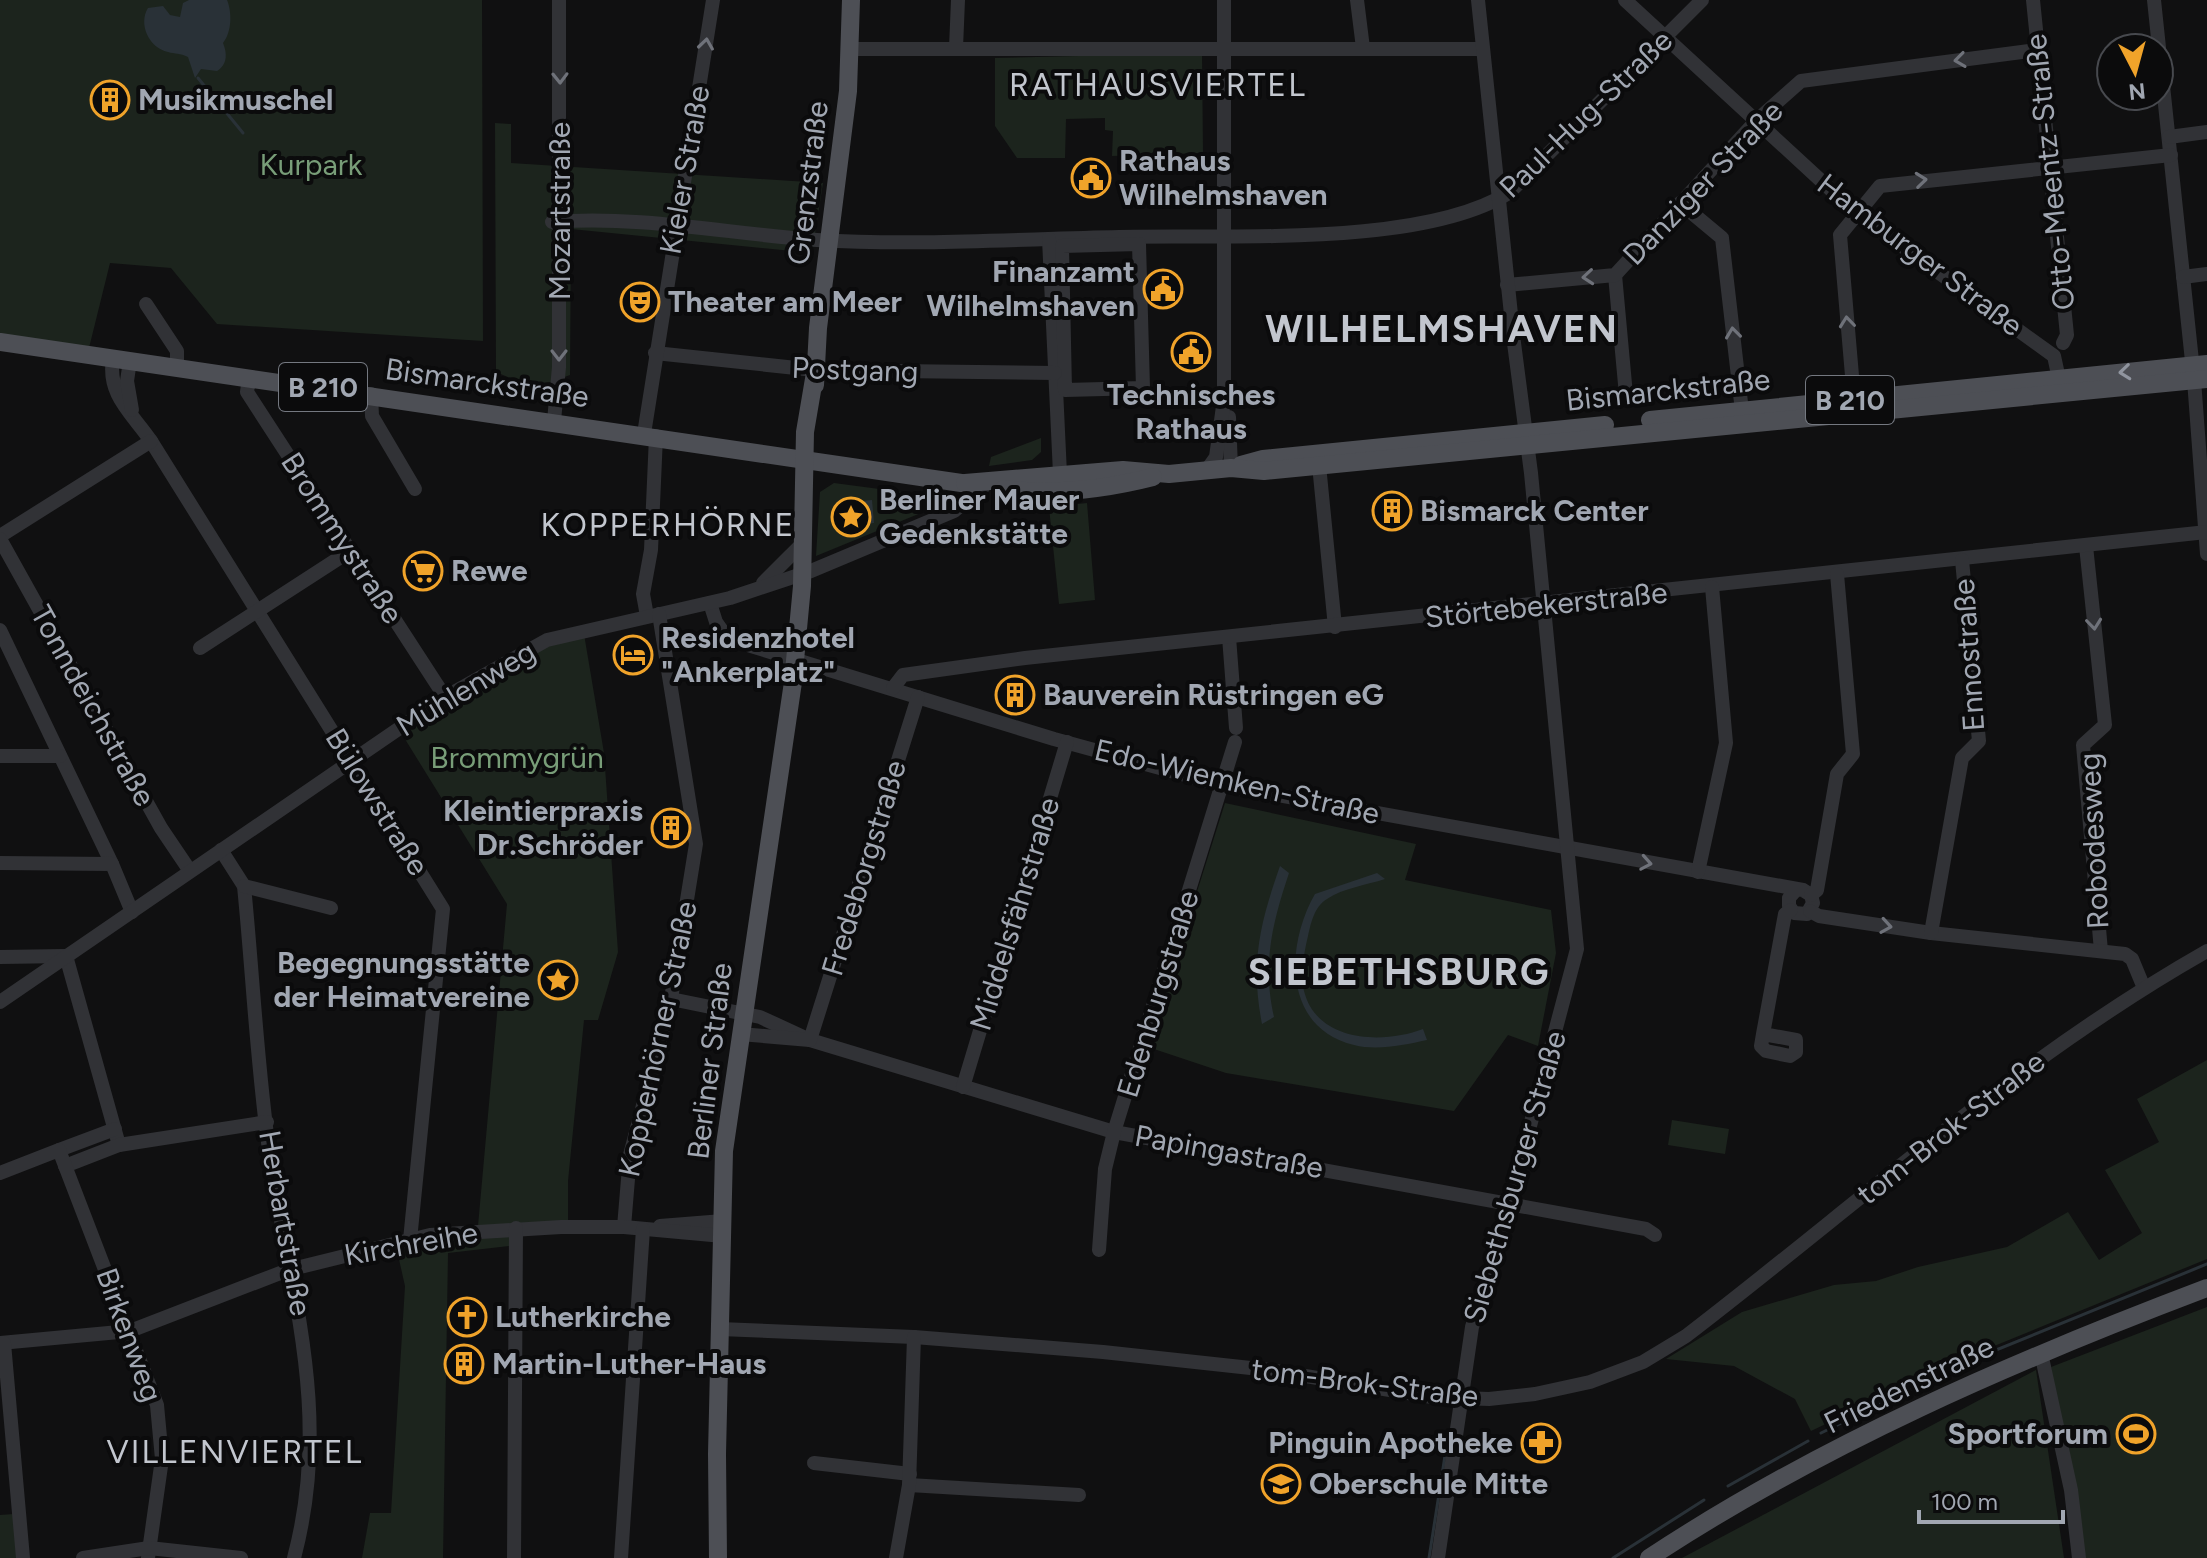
<svg xmlns="http://www.w3.org/2000/svg" width="2207" height="1558" font-family="Figtree,sans-serif">
<rect width="100%" height="100%" fill="#101011"/>
<!-- green -->
<g fill="#1c241d">
<polygon points="0,0 482,0 483,341 217,324 171,268 110,263 89,348 0,334"/>
<polygon points="1202,53 1203,153 1112,156 1113,131 1105,130 1105,118 1066,119 1065,158 1017,158 995,126 995,58"/>
<polygon points="495,123 511,124 511,163 823,183 812,253 571,229 570,375 534,388 496,372"/>
<polygon points="1041,438 1041,452 1032,460 989,466 991,457"/>
<polygon points="834,483 955,499 816,556 820,492"/>
<polygon points="1087,503 1095,600 1059,604 1049,507"/>
<polygon points="584,634 604,753 618,952 598,1020 584,1020 568,1181 568,1222 478,1226 507,904 400,731 548,642"/>
<polygon points="1225,803 1416,844 1405,880 1551,910 1556,953 1538,1046 1508,1035 1454,1111 1226,1073 1148,1047"/>
<polygon points="2207,1060 2207,1259 1955,1362 1811,1431 1795,1399 1734,1366 1666,1359 1742,1312 1834,1285 1876,1281 1918,1267 2007,1247 2068,1212 2099,1260 2142,1233 2105,1170 2159,1142 2137,1099"/>
<polygon points="1672,1120 1729,1129 1725,1154 1668,1145"/>
<polygon points="510,1231 509,1246 448,1253 443,1558 362,1558 370,1513 391,1513 405,1286 396,1246"/>
<polygon points="2207,1307 2207,1558 2081,1558 2051,1367"/>
<polygon points="2036,1370 2064,1558 1682,1558"/>
<polygon points="14,1514 18,1558 0,1558 0,1515"/>
</g>
<!-- water -->
<g fill="#293137">
<path d="M189 0H227C232 12 232 32 223 43 227 53 228 64 217 71L201 69 195 78 188 57C180 53 175 54 168 52 149 48 138 24 148 8L163 6 170 15 180 17 183 3Z"/>
<polygon points="872,500 874,523 855,525 853,502"/>
<path d="M1280 866 1289 873C1272 924 1262 965 1274 1017L1262 1024C1250 963 1260 923 1280 866Z"/>
<path d="M1377 873 1385 879C1367 885 1343 888 1327 899 1314 907 1311 923 1308 936 1304 953 1300 974 1304 991 1317 1043 1384 1044 1423 1029L1427 1040C1404 1045 1377 1051 1354 1045 1283 1028 1285 946 1315 894Z"/>
</g>
<g fill="none" stroke-linecap="round" stroke-linejoin="round">
<!-- stream -->
<g stroke="#293137" stroke-width="3">
<polyline points="198,78 243,133"/>
<polyline points="1821,1433 1969,1361 2207,1264"/>
<polyline points="1728,1486 1808,1441"/>
<polyline points="1429,1558 1449,1430"/>
<polyline points="1613,1558 1704,1500"/>
</g>
<!-- minor -->
<g stroke="#313236" stroke-width="14">
<polyline points="1357,0 1363,48"/>
<polyline points="1625,0 1855,212 2054,356 2059,379 2054,387"/>
<polyline points="2033,0 2067,335 2063,343"/>
<polyline points="2154,0 2194,380 2207,554"/>
<polyline points="956,48 958,0"/>
<polyline points="852,49 1483,49"/>
<polyline points="2169,137 2207,132"/>
<polyline points="1680,203 1722,238 1742,411"/>
<path d="M552 222C641 215 729 234 817 240 917 246 1018 239 1119 237 1224 234 1422 248 1510 192L1702 0"/>
<polyline points="1049,239 1060,474 1064,481"/>
<polygon points="1139,244 1143,388 1065,390 1062,246"/>
<polyline points="1615,275 1626,395"/>
<polyline points="2183,277 2207,274"/>
<polyline points="1507,285 1615,275 1756,121 1801,81 2037,50"/>
<polyline points="146,304 177,351 177,367"/>
<polyline points="655,353 815,370 1055,373"/>
<path d="M113 359C107 395 132 413 151 441L443 909 410 1240"/>
<polyline points="130,361 127,381 132,410"/>
<polyline points="249,377 247,392 445,697"/>
<polyline points="371,394 372,416 415,489"/>
<polyline points="1854,399 1840,235 1880,186 2171,155"/>
<polyline points="1229,417 1231,468"/>
<polyline points="554,421 559,367 559,0"/>
<polyline points="644,434 713,0"/>
<polyline points="1319,465 1335,627"/>
<polyline points="1206,471 1216,457 1224,399 1224,0"/>
<polyline points="0,536 151,441"/>
<polyline points="0,539 161,828 190,871"/>
<polyline points="2086,546 2105,725 2083,745 2101,951"/>
<polyline points="763,583 802,544"/>
<polyline points="710,603 716,622 728,639 1054,739 1222,785 1803,890 1811,895 1813,903 1807,914 1794,913 1789,906 1789,898 1795,891"/>
<polyline points="647,616 643,594 651,550 656,436"/>
<polyline points="0,630 112,864"/>
<polyline points="1229,637 1236,728"/>
<polyline points="200,648 350,551"/>
<polyline points="893,688 903,675 1025,658 2207,532"/>
<polyline points="0,756 60,756"/>
<path d="M221 850 244 886C253 976 257 1068 270 1157 292 1298 332 1415 294 1558"/>
<polyline points="0,863 112,864 132,912"/>
<polyline points="1698,872 1726,743 1712,587"/>
<polyline points="244,886 331,908"/>
<polyline points="1811,895 1817,890 1837,774 1853,754 1837,574"/>
<polyline points="1810,911 1819,916 1931,933 2125,954 2132,959 2144,988"/>
<polyline points="1931,933 1962,758 1979,741 1962,560"/>
<polyline points="0,957 66,956 119,1145"/>
<polyline points="671,999 760,1017 810,1040 1114,1132 1646,1229 1655,1235"/>
<polyline points="0,1002 445,697 547,640 730,598 811,571 954,511 984,486"/>
<polyline points="740,1034 810,1040 918,697"/>
<polyline points="1763,1034 1796,1040 1796,1052 1790,1056 1766,1051 1761,1046 1763,1034 1785,914 1791,910"/>
<polyline points="963,1087 1067,742"/>
<polyline points="59,1150 115,1129"/>
<polyline points="65,1166 119,1145 267,1122"/>
<polyline points="0,1173 59,1150 157,1405 162,1459 148,1558"/>
<polyline points="660,1226 723,1221"/>
<polyline points="624,1227 630,1155 671,999 696,844 659,614"/>
<polyline points="1099,1250 1105,1169 1114,1132 1235,742"/>
<path d="M720 1329 914 1337 1103 1352 1269 1370 1432 1397 1489 1399 1535 1394 1590 1382 1643 1362 1686 1336C1857 1205 2018 1058 2207 951"/>
<polyline points="0,1343 130,1331 288,1270 430,1235 561,1227 624,1227 723,1236"/>
<polyline points="4,1343 23,1558"/>
<polyline points="2041,1353 2071,1490 2079,1558"/>
<polyline points="814,1463 910,1474"/>
<polyline points="909,1485 1079,1495"/>
<polyline points="83,1558 149,1548 241,1558"/>
<polyline points="514,1558 516,1228"/>
<polyline points="621,1558 643,1229"/>
<polyline points="896,1558 909,1485 914,1337"/>
<polyline points="1438,1558 1472,1327 1497,1250 1577,949 1531,473 1514,343 1478,0"/>
</g>
<!-- major -->
<g stroke="#4d4f55" stroke-width="18">
<polyline points="0,342 975,485"/>
<polyline points="815,385 818,328 848,91 851,0"/>
<polyline points="1650,420 2207,364"/>
<polyline points="1241,465 1263,459 1605,425"/>
<polyline points="965,483 1123,470 1169,474 1231,468 1264,471 2207,379"/>
<path d="M1004 489C1053 495 1106 489 1153 477"/>
<polyline points="718,1558 717,1454 724,1151 793,682 802,586 805,432 815,373"/>
<path d="M1649 1558C1822 1444 2014 1361 2207 1288"/>
</g>
</g>
<!-- one-way arrows -->
<defs><path id="oneway-chevron" d="M-2-3.5L2.5 0L-2 3.5" fill="none" stroke-width="1.6" stroke-linecap="round" stroke-linejoin="round" transform="scale(2)"/></defs>
<g stroke="#6f727a">
<use href="#oneway-chevron" transform="translate(706 44) rotate(-82)"/>
<use href="#oneway-chevron" transform="translate(1960 60) rotate(172)"/>
<use href="#oneway-chevron" transform="translate(560 78) rotate(89)"/>
<use href="#oneway-chevron" transform="translate(1921 180) rotate(-6)"/>
<use href="#oneway-chevron" transform="translate(1588 277) rotate(175)"/>
<use href="#oneway-chevron" transform="translate(1847 322) rotate(-96)"/>
<use href="#oneway-chevron" transform="translate(1733 333) rotate(-97)"/>
<use href="#oneway-chevron" transform="translate(559 355) rotate(90)"/>
<use href="#oneway-chevron" transform="translate(2094 624) rotate(84)"/>
<use href="#oneway-chevron" transform="translate(1646 863) rotate(10)"/>
<use href="#oneway-chevron" transform="translate(1886 926) rotate(9)"/>
</g>
<use stroke="#90959f" href="#oneway-chevron" transform="translate(2125 372) rotate(174)"/>
<!-- icons -->
<defs>
<g id="building-ring" transform="scale(2)"><circle r="9.5" fill="#0b0b0c" stroke="#f0a32a" stroke-width="1.5"/><path d="M-4-6H4V6H1V3H-1V6H-4ZM-2.5-4.3h1.7v1.8h-1.7ZM.8-4.3h1.7v1.8H.8ZM-2.5-1h1.7V.8h-1.7ZM.8-1h1.7V.8H.8Z" fill="#f0a32a"/></g>
<g id="civic-ring" transform="scale(2)"><circle r="9.5" fill="#0b0b0c" stroke="#f0a32a" stroke-width="1.5"/><path d="M-.6-6.5H3V-4.5H.6V-3L4-1V1h2V6H-6V1h2V-1L-.6-3ZM-1.2 2.5V6h2.4V2.5Z" fill="#f0a32a"/></g>
<g id="theatre-ring" transform="scale(2)"><circle r="9.5" fill="#0b0b0c" stroke="#f0a32a" stroke-width="1.5"/><path d="M-5-5.5Q0-4 5-5.5V0Q5 5 0 6Q-5 5-5 0ZM-3.3-2.5H-1v1.5H-3.3ZM1-2.5H3.3v1.5H1ZM-2.8 1Q0 5.5 2.8 1Z" fill="#f0a32a"/></g>
<g id="sight-ring" transform="scale(2)"><circle r="9.5" fill="#0b0b0c" stroke="#f0a32a" stroke-width="1.5"/><path d="M0-6L1.8-2.2L6-1.7L2.9 1.2L3.7 5.4L0 3.3L-3.7 5.4L-2.9 1.2L-6-1.7L-1.8-2.2Z" fill="#f0a32a"/></g>
<g id="supermarket-ring" transform="scale(2)"><circle r="9.5" fill="#0b0b0c" stroke="#f0a32a" stroke-width="1.5"/><path d="M-6-5.5h2.5l.6 2H6L4.5 2H-2.5L-4.4-4H-6ZM-1.5 3.2a1.3 1.3 0 1 0 .1 0ZM3 3.2a1.3 1.3 0 1 0 .1 0Z" fill="#f0a32a"/></g>
<g id="hotel-ring" transform="scale(2)"><circle r="9.5" fill="#0b0b0c" stroke="#f0a32a" stroke-width="1.5"/><path d="M-6-4.5h1.5V1H6V5H4.5V3h-9V5H-6ZM-4 0a1.8 1.8 0 1 1 3.6 0ZM.5 0V-2.5h3Q6-2.5 6 0Z" fill="#f0a32a"/></g>
<g id="church-ring" transform="scale(2)"><circle r="9.5" fill="#0b0b0c" stroke="#f0a32a" stroke-width="1.5"/><path d="M-1.2-6h2.4v3.5h3.3v2.4h-3.3V6h-2.4V-.1h-3.3v-2.4h3.3Z" fill="#f0a32a"/></g>
<g id="stadium-ring" transform="scale(2)"><circle r="9.5" fill="#0b0b0c" stroke="#f0a32a" stroke-width="1.5"/><path d="M0-5a6.5 5 0 1 0 0 10a6.5 5 0 1 0 0-10ZM-3.5-1.8h7v3.6h-7Z" fill="#f0a32a"/></g>
<g id="pharmacy-ring" transform="scale(2)"><circle r="9.5" fill="#0b0b0c" stroke="#f0a32a" stroke-width="1.5"/><path d="M-2-6h4v4h4v4h-4v4h-4v-4h-4v-4h4Z" fill="#f0a32a"/></g>
<g id="school-ring" transform="scale(2)"><circle r="9.5" fill="#0b0b0c" stroke="#f0a32a" stroke-width="1.5"/><path d="M0-5L7-2L0 1L-7-2ZM-4 1L0 2.5L4 1V4Q0 6-4 4Z" fill="#f0a32a"/></g>
</defs>
<g fill-rule="evenodd">
<use href="#building-ring" x="110" y="100"/>
<use href="#civic-ring" x="1091" y="178"/>
<use href="#civic-ring" x="1163" y="289"/>
<use href="#theatre-ring" x="640" y="302"/>
<use href="#civic-ring" x="1191" y="352"/>
<use href="#building-ring" x="1392" y="511"/>
<use href="#sight-ring" x="851" y="517"/>
<use href="#supermarket-ring" x="423" y="571"/>
<use href="#hotel-ring" x="633" y="655"/>
<use href="#building-ring" x="1015" y="695"/>
<use href="#building-ring" x="671" y="828"/>
<use href="#sight-ring" x="558" y="980"/>
<use href="#church-ring" x="467" y="1317"/>
<use href="#building-ring" x="464" y="1364"/>
<use href="#stadium-ring" x="2136" y="1434"/>
<use href="#pharmacy-ring" x="1541" y="1443"/>
<use href="#school-ring" x="1281" y="1484"/>
</g>
<g text-anchor="middle" stroke-width="8" stroke-linejoin="round" paint-order="stroke">
<!-- shield labels -->
<g fill="#0b0b0c" stroke="#747880" stroke-width="2">
<rect x="279" y="363" width="88" height="48" rx="6"/>
<rect x="1806" y="376" width="88" height="48" rx="6"/>
</g>
<g font-size="28" font-weight="bold" fill="#a1a7b2">
<text x="323" y="397">B 210</text>
<text x="1850" y="410">B 210</text>
</g>
<!-- poi labels -->
<g font-size="30" font-weight="bold" fill="#a1a7b2" stroke="#0b0b0c" text-anchor="start">
<text x="138" y="110">Musikmuschel</text>
<text x="1119" y="171">Rathaus<tspan x="1119" dy="34">Wilhelmshaven</tspan></text>
<text x="1135" y="282" text-anchor="end">Finanzamt<tspan x="1135" dy="34">Wilhelmshaven</tspan></text>
<text x="668" y="312">Theater am Meer</text>
<text x="1191" y="405" text-anchor="middle">Technisches<tspan x="1191" dy="34">Rathaus</tspan></text>
<text x="879" y="510">Berliner Mauer<tspan x="879" dy="34">Gedenkstätte</tspan></text>
<text x="1420" y="521">Bismarck Center</text>
<text x="451" y="581">Rewe</text>
<text x="661" y="648">Residenzhotel<tspan x="661" dy="34">"Ankerplatz"</tspan></text>
<text x="1043" y="705">Bauverein Rüstringen eG</text>
<text x="643" y="821" text-anchor="end">Kleintierpraxis<tspan x="643" dy="34">Dr.Schröder</tspan></text>
<text x="530" y="973" text-anchor="end">Begegnungsstätte<tspan x="530" dy="34">der Heimatvereine</tspan></text>
<text x="495" y="1327">Lutherkirche</text>
<text x="492" y="1374">Martin-Luther-Haus</text>
<text x="2108" y="1444" text-anchor="end">Sportforum</text>
<text x="1513" y="1453" text-anchor="end">Pinguin Apotheke</text>
<text x="1309" y="1494">Oberschule Mitte</text>
</g>
<!-- street labels -->
<g font-size="30" fill="#a1a7b2" stroke="#0b0b0c">
<text transform="translate(1586 114) rotate(-44)" y="10">Paul-Hug-Straße</text>
<text transform="translate(685 170) rotate(-80)" y="10">Kieler Straße</text>
<text transform="translate(2050 172) rotate(-96)" y="10">Otto-Meentz-Straße</text>
<text transform="translate(808 183) rotate(-83)" y="10">Grenzstraße</text>
<text transform="translate(1703 183) rotate(-46)" y="10">Danziger Straße</text>
<text transform="translate(560 211) rotate(-90)" y="10">Mozartstraße</text>
<text transform="translate(1920 255) rotate(37)" y="10">Hamburger Straße</text>
<text transform="translate(855 370) rotate(2)" y="10">Postgang</text>
<text transform="translate(487 383) rotate(8)" y="10">Bismarckstraße</text>
<text transform="translate(1668 390) rotate(-6)" y="10">Bismarckstraße</text>
<text transform="translate(342 538) rotate(57)" y="10">Brommystraße</text>
<text transform="translate(1546 605) rotate(-6)" y="10">Störtebekerstraße</text>
<text transform="translate(1969 655) rotate(-94)" y="10">Ennostraße</text>
<text transform="translate(466 689) rotate(-31)" y="10">Mühlenweg</text>
<text transform="translate(93 706) rotate(61)" y="10">Tonndeichstraße</text>
<text transform="translate(1237 782) rotate(13)" y="10">Edo-Wiemken-Straße</text>
<text transform="translate(377 802) rotate(58)" y="10">Bülowstraße</text>
<text transform="translate(2094 841) rotate(-93)" y="10">Robodesweg</text>
<text transform="translate(864 868) rotate(-73)" y="10">Fredeborgstraße</text>
<text transform="translate(1015 914) rotate(-73)" y="10">Middelsfährstraße</text>
<text transform="translate(1158 994) rotate(-73)" y="10">Edenburgstraße</text>
<text transform="translate(658 1039) rotate(-78)" y="10">Kopperhörner Straße</text>
<text transform="translate(710 1061) rotate(-83)" y="10">Berliner Straße</text>
<text transform="translate(1951 1128) rotate(-38)" y="10">tom-Brok-Straße</text>
<text transform="translate(1229 1152) rotate(10)" y="10">Papingastraße</text>
<text transform="translate(1515 1177) rotate(-74)" y="10">Siebethsburger Straße</text>
<text transform="translate(285 1223) rotate(80)" y="10">Herbartstraße</text>
<text transform="translate(411 1244) rotate(-10)" y="10">Kirchreihe</text>
<text transform="translate(129 1335) rotate(70)" y="10">Birkenweg</text>
<text transform="translate(1365 1383) rotate(7)" y="10">tom-Brok-Straße</text>
<text transform="translate(1909 1385) rotate(-26)" y="10">Friedenstraße</text>
</g>
<!-- park labels -->
<g font-size="30" fill="#789d78" stroke="#0b0b0c">
<text x="311" y="175">Kurpark</text>
<text x="517" y="768">Brommygrün</text>
</g>
<!-- neighbourhood labels -->
<g font-size="32" letter-spacing="2" fill="#c2c6ce" stroke="#0b0b0c">
<text x="1158" y="96">RATHAUSVIERTEL</text>
<text x="668" y="536">KOPPERHÖRNE</text>
<text x="235" y="1463">VILLENVIERTEL</text>
</g>
<!-- district labels -->
<g font-size="38" font-weight="bold" letter-spacing="2" fill="#c2c6ce" stroke="#0b0b0c">
<text x="1442" y="342">WILHELMSHAVEN</text>
<text x="1399" y="985">SIEBETHSBURG</text>
</g>
</g>
<!-- north arrow -->
<g transform="translate(2135 72) rotate(174)"><circle r="38" fill="#0b0b0c" stroke="#47494e" stroke-width="2"/>
<path d="M0-6L14 30L0 20L-14 30Z" fill="#f0a32a"/>
<text y="-12" font-size="22" font-weight="bold" text-anchor="middle" fill="#a1a7b2">N</text>
</g>
<!-- scale -->
<path d="M1919 1510v12h144v-12" fill="none" stroke="#a1a7b2" stroke-width="4"/>
<text x="1931" y="1510" font-size="24" fill="#a1a7b2" stroke="#0b0b0c" stroke-width="6" paint-order="stroke">100 m</text>
</svg>
